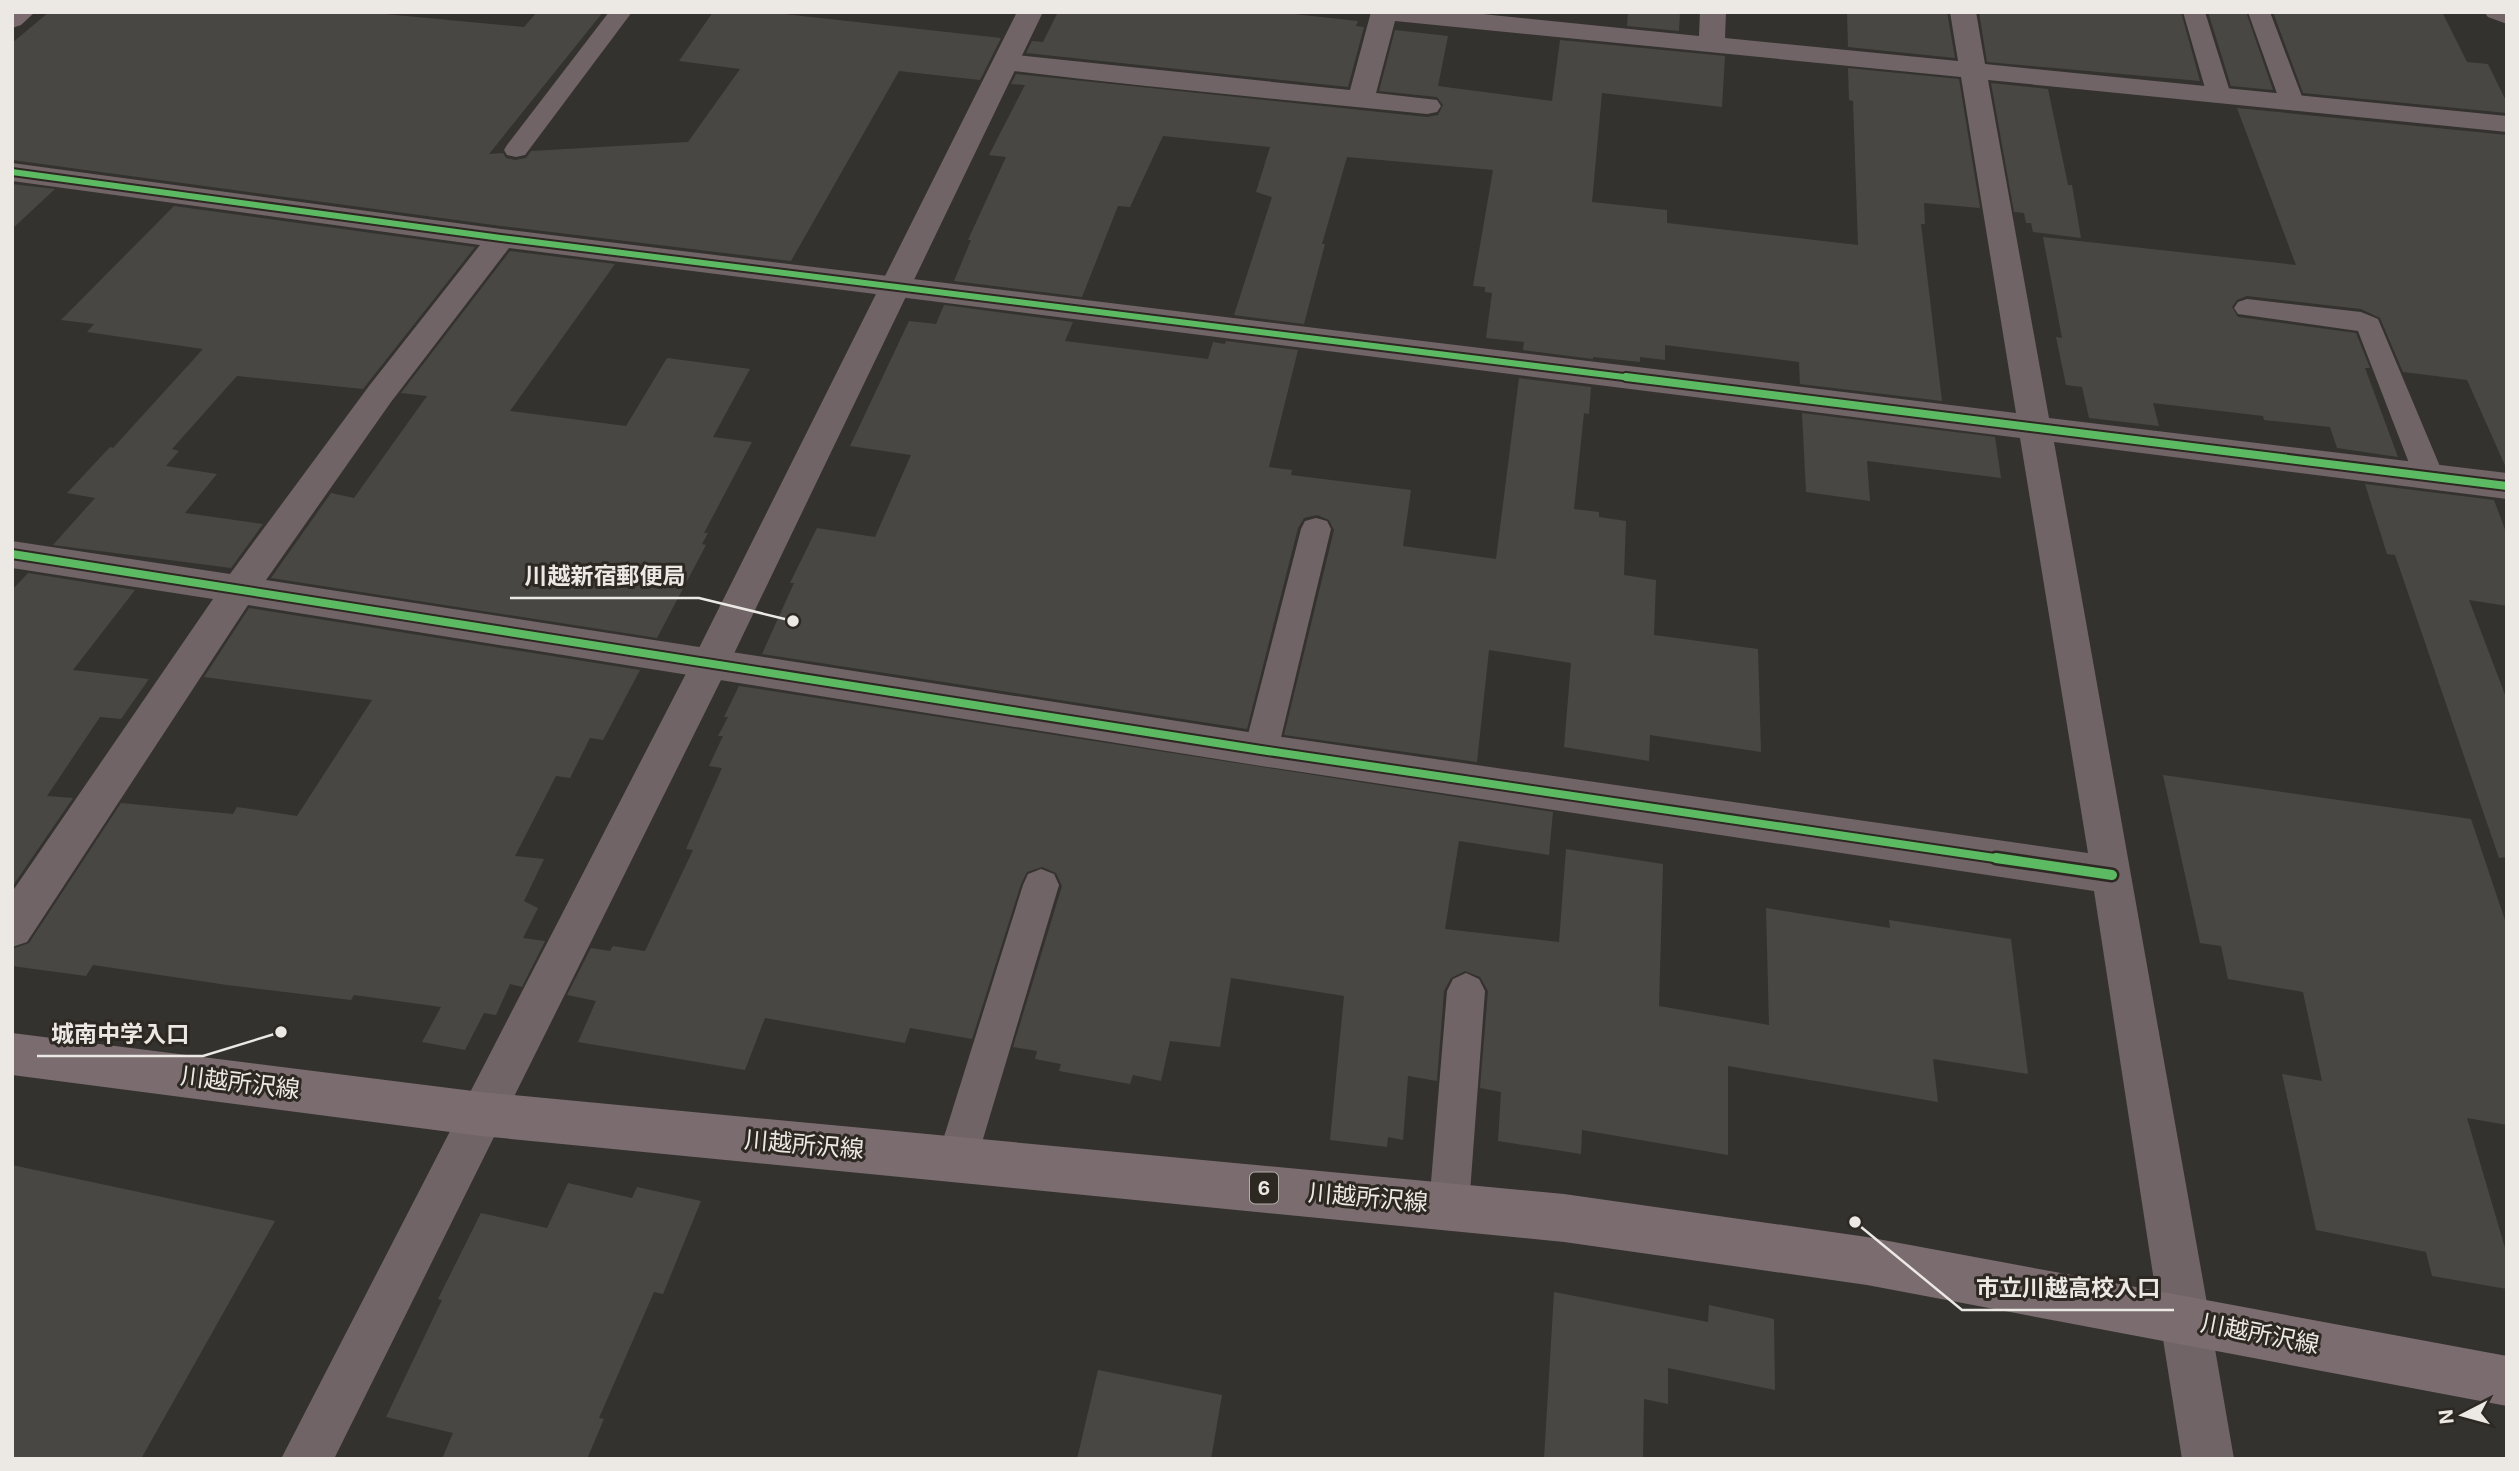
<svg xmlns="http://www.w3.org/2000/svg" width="2519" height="1471" font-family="Inter,'Noto Sans JP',sans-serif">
<rect width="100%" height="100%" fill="#34322f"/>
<!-- building -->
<g fill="#494744">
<polygon points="49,12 363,12 524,27 537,12 603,12 489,154 503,153 506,158 515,160 526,158 531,151 688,142 740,69 679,61 713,12 766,12 1001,38 980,80 899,71 791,261 501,226 12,160 12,43"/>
<polygon points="1058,12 1275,12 1358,21 1356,26 1364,27 1348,87 1026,53 1032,41 1043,42"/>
<polygon points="1628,12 1680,12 1679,31 1627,26"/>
<polygon points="1847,12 1947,12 1955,58 1848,47"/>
<polygon points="1979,12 2181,12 2200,81 1987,62"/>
<polygon points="2208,12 2246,12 2273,90 2231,86"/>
<polygon points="2273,12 2442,12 2467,62 2488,64 2507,103 2507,113 2303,93"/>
<polygon points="1395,30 1448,36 1438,86 1552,101 1560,40 1725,56 1722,107 1602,93 1592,202 1667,210 1667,223 1858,245 1853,101 1849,100 1848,68 1959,79 1980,208 1924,203 1925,224 1921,224 1942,401 1800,384 1799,362 1665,345 1665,360 1640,357 1640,362 1593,357 1593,359 1523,350 1524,342 1486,338 1492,293 1485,292 1485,287 1473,286 1493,170 1347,157 1322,244 1325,244 1304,324 1234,315 1272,197 1256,192 1270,147 1163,136 1130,207 1118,206 1082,297 954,281 971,240 968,240 1006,157 989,155 1025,85 1011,84 1016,74 1427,117 1438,115 1443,105 1437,97 1379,91"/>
<polygon points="1991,83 2048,89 2068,185 2072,185 2081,238 2033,232 2031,223 2026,223 2024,213 2014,212"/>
<polygon points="2237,108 2507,135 2507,470 2467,380 2403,372 2380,318 2361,309 2247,296 2237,300 2232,307 2238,317 2356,333 2370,368 2365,368 2398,457 2337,448 2330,427 2264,420 2263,416 2153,403 2159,426 2089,418 2082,387 2066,385 2056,337 2062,338 2043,237 2296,265"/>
<polygon points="12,184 55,189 12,229"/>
<polygon points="174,206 475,247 363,389 237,376 172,449 179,451 166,466 217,474 185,513 263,524 231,568 53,545 95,498 67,493 110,447 113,448 203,349 87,332 94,324 61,320"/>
<polygon points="510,251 615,264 510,411 626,426 667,358 750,369 713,437 752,442 704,533 708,533 702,544 706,545 657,638 271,578 331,493 354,498 427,396 401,393"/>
<polygon points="944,305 1073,322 1065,341 1208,359 1213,342 1225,344 1226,341 1298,350 1269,467 1292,470 1291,475 1411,490 1403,546 1496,559 1519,378 1591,387 1589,414 1584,413 1574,509 1599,512 1599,517 1626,521 1624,575 1656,580 1654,635 1758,649 1761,752 1650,735 1649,761 1564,747 1571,663 1489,650 1477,762 1284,735 1334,530 1329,520 1317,515 1304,518 1298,528 1247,729 762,654 794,583 790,583 817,528 875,537 911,455 850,446 909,321 936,324"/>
<polygon points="1802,413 1995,437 2001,478 1867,461 1870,501 1806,492"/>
<polygon points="2365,484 2494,500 2507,535 2507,606 2469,600 2507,700 2507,857 2499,858 2395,555 2387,554"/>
<polygon points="28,573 135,590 73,670 149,679 121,719 100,717 47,796 73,798 12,887 12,590"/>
<polygon points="249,608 640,670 603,740 590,738 570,778 556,776 515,856 544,859 524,901 538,908 523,938 545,941 522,987 510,984 496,1015 484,1013 465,1050 422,1042 441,1007 354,995 351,1000 227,985 93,965 86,976 12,966 12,949 29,943 121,803 233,814 237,807 297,816 372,700 204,677"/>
<polygon points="739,686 1553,812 1549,855 1459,841 1445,929 1559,942 1566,849 1663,864 1659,1006 1769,1025 1766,908 1890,928 1889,920 2011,939 2028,1074 1933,1059 1938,1102 1728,1066 1728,1155 1582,1130 1581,1154 1498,1141 1501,1092 1480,1088 1488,991 1480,977 1465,971 1451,978 1444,991 1437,1081 1408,1076 1403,1140 1388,1137 1387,1147 1330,1140 1344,996 1231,978 1220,1047 1170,1041 1161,1081 1133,1075 1130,1084 1059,1071 1061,1064 1035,1059 1037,1051 1013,1047 1062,886 1056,873 1042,867 1027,872 1021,884 972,1039 910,1028 905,1043 765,1018 745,1070 578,1042 596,1001 567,995 591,948 610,951 613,946 645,951 693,850 686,849 722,768 709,766 723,736 718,736 728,717 724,717"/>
<polygon points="2163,775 2471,819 2507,926 2507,1125 2467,1118 2507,1255 2507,1289 2432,1276 2426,1252 2316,1230 2282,1074 2322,1081 2303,992 2228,979 2221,946 2200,943"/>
<polygon points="12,1165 275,1221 141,1459 12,1459"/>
<polygon points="568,1183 632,1198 637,1187 701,1201 663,1294 654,1292 599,1418 604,1419 587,1459 442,1459 453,1433 386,1417 442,1300 438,1299 481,1213 547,1228"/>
<polygon points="1554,1292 1708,1322 1709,1305 1774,1319 1775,1390 1668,1368 1668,1404 1644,1399 1643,1459 1544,1459"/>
<polygon points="1098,1370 1222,1395 1211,1459 1077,1459"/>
</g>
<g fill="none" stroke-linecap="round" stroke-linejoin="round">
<!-- service -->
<g fill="#706467" fill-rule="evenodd">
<polygon points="609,12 632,12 525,155 516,157 507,155 504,150 507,145"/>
<polygon points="2183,12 2205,12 2231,95 2227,100 2211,100 2207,95"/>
<polygon points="2248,12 2270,12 2304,102 2300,107 2284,107 2280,102"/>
<polygon points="2247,299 2361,312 2378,319 2444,476 2439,484 2429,487 2419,484 2414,476 2358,331 2238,314 2234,308 2238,302"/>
<polygon points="1316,518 1327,521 1331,529 1278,750 1273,760 1261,764 1249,760 1244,750 1301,529 1305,521"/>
<polygon points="1041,869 1054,874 1059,885 977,1159 971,1173 957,1179 943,1173 937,1159 1023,885 1028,874"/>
<polygon points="1466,973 1479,979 1485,991 1469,1206 1463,1220 1449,1226 1435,1220 1429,1206 1447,991 1453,979"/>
</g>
<!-- minor -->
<g fill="#706467" fill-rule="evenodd">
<path d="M1371 12H1463L1699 36 1700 12H1726L1725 38 1958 61 1950 12H1976L1985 64 2507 116V132L1988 80 2049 418 2507 473V499L2054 442 2210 1320 2202 1337 2185 1345 2168 1337 2160 1320 2094 891 1261 766 248 605 27 942 12 947V892L213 599 12 568V541L230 574 369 386 480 245 12 181V163L501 229 2016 413 1961 77 1395 21 1376 93 1437 100 1441 106 1437 112 1427 114C1287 100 1146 87 1006 70L997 68 993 62 997 56 1006 54 1350 90ZM509 248 2020 438 2088 853 1261 734 266 580 391 402Z"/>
<polygon points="2484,12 2507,12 2507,24 2488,17"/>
</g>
<!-- tertiary -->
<g fill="#706467" fill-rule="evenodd">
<polygon points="1017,12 1043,12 729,664 334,1459 281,1459 693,660"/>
<polygon points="2185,1295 2202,1303 2210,1320 2234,1459 2182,1459 2160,1320 2168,1303"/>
</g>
<!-- primary -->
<polygon fill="#7b6c70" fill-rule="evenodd" points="12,1033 481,1092 1564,1194 1867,1237 2507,1356 2507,1406 1867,1285 1564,1242 481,1136 12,1075"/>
<!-- trunk -->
<polygon fill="#7a6a6e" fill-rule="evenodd" points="12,12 35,12 21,25 12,28"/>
<!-- cycleway-far2 casing -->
<g stroke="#2d2822" stroke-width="10">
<polyline id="cycleway-far2" points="12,172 501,238 1640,379"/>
</g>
<!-- cycleway-far1 casing -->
<g stroke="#2d2822" stroke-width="12">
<g id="cycleway-far1">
<polyline points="1626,377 2507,486"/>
<polyline points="12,554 1261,750 2008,860"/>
</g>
</g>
<!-- cycleway casing -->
<g stroke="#2d2822" stroke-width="15">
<polyline id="cycleway" points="1996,858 2112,875"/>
</g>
<!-- cycleway-far2 -->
<use href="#cycleway-far2" stroke="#5cba63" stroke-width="6"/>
<!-- cycleway-far1 -->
<use href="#cycleway-far1" stroke="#5cba63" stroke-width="8"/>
<!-- cycleway -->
<use href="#cycleway" stroke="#5cba63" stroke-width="10"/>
</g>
<g text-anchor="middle" stroke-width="6" stroke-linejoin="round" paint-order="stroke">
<!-- shield labels -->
<rect fill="#2d2822" stroke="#b3afaa" stroke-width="2" x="1250" y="1172.5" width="28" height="31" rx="5"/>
<g font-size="19" font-weight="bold" fill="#ece9e4">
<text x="1264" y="1195">6</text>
</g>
<!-- near-street labels -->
<g font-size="24" fill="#ece9e4" stroke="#2d2822">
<text transform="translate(240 1083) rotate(7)" y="8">川越所沢線</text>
<text transform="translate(804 1145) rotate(5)" y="8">川越所沢線</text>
<text transform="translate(1368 1198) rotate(5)" y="8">川越所沢線</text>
<text transform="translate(2260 1334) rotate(11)" y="8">川越所沢線</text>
</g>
</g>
<!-- callouts -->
<path fill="none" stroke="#ece9e4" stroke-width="2.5" d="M793 621L699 598H510M281 1032L203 1056H37M1855 1222L1962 1310H2174"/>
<g fill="#ece9e4" stroke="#2d2822" stroke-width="2.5">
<circle cx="793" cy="621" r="7"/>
<circle cx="281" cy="1032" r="7"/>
<circle cx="1855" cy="1222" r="7"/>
</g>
<g font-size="23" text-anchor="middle" font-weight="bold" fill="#ece9e4" stroke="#2d2822" stroke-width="6" stroke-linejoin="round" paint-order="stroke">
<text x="605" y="584">川越新宿郵便局</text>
<text x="120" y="1042">城南中学入口</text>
<text x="2068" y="1296">市立川越高校入口</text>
</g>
<!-- border -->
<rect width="2519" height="1471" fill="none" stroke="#ece9e4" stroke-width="28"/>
<!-- north arrow -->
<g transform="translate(2463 1415) rotate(264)" stroke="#2d2822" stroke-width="5" paint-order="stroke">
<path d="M0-5L12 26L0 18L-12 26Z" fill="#ece9e4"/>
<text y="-10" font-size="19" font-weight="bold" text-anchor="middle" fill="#ece9e4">N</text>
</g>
</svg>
